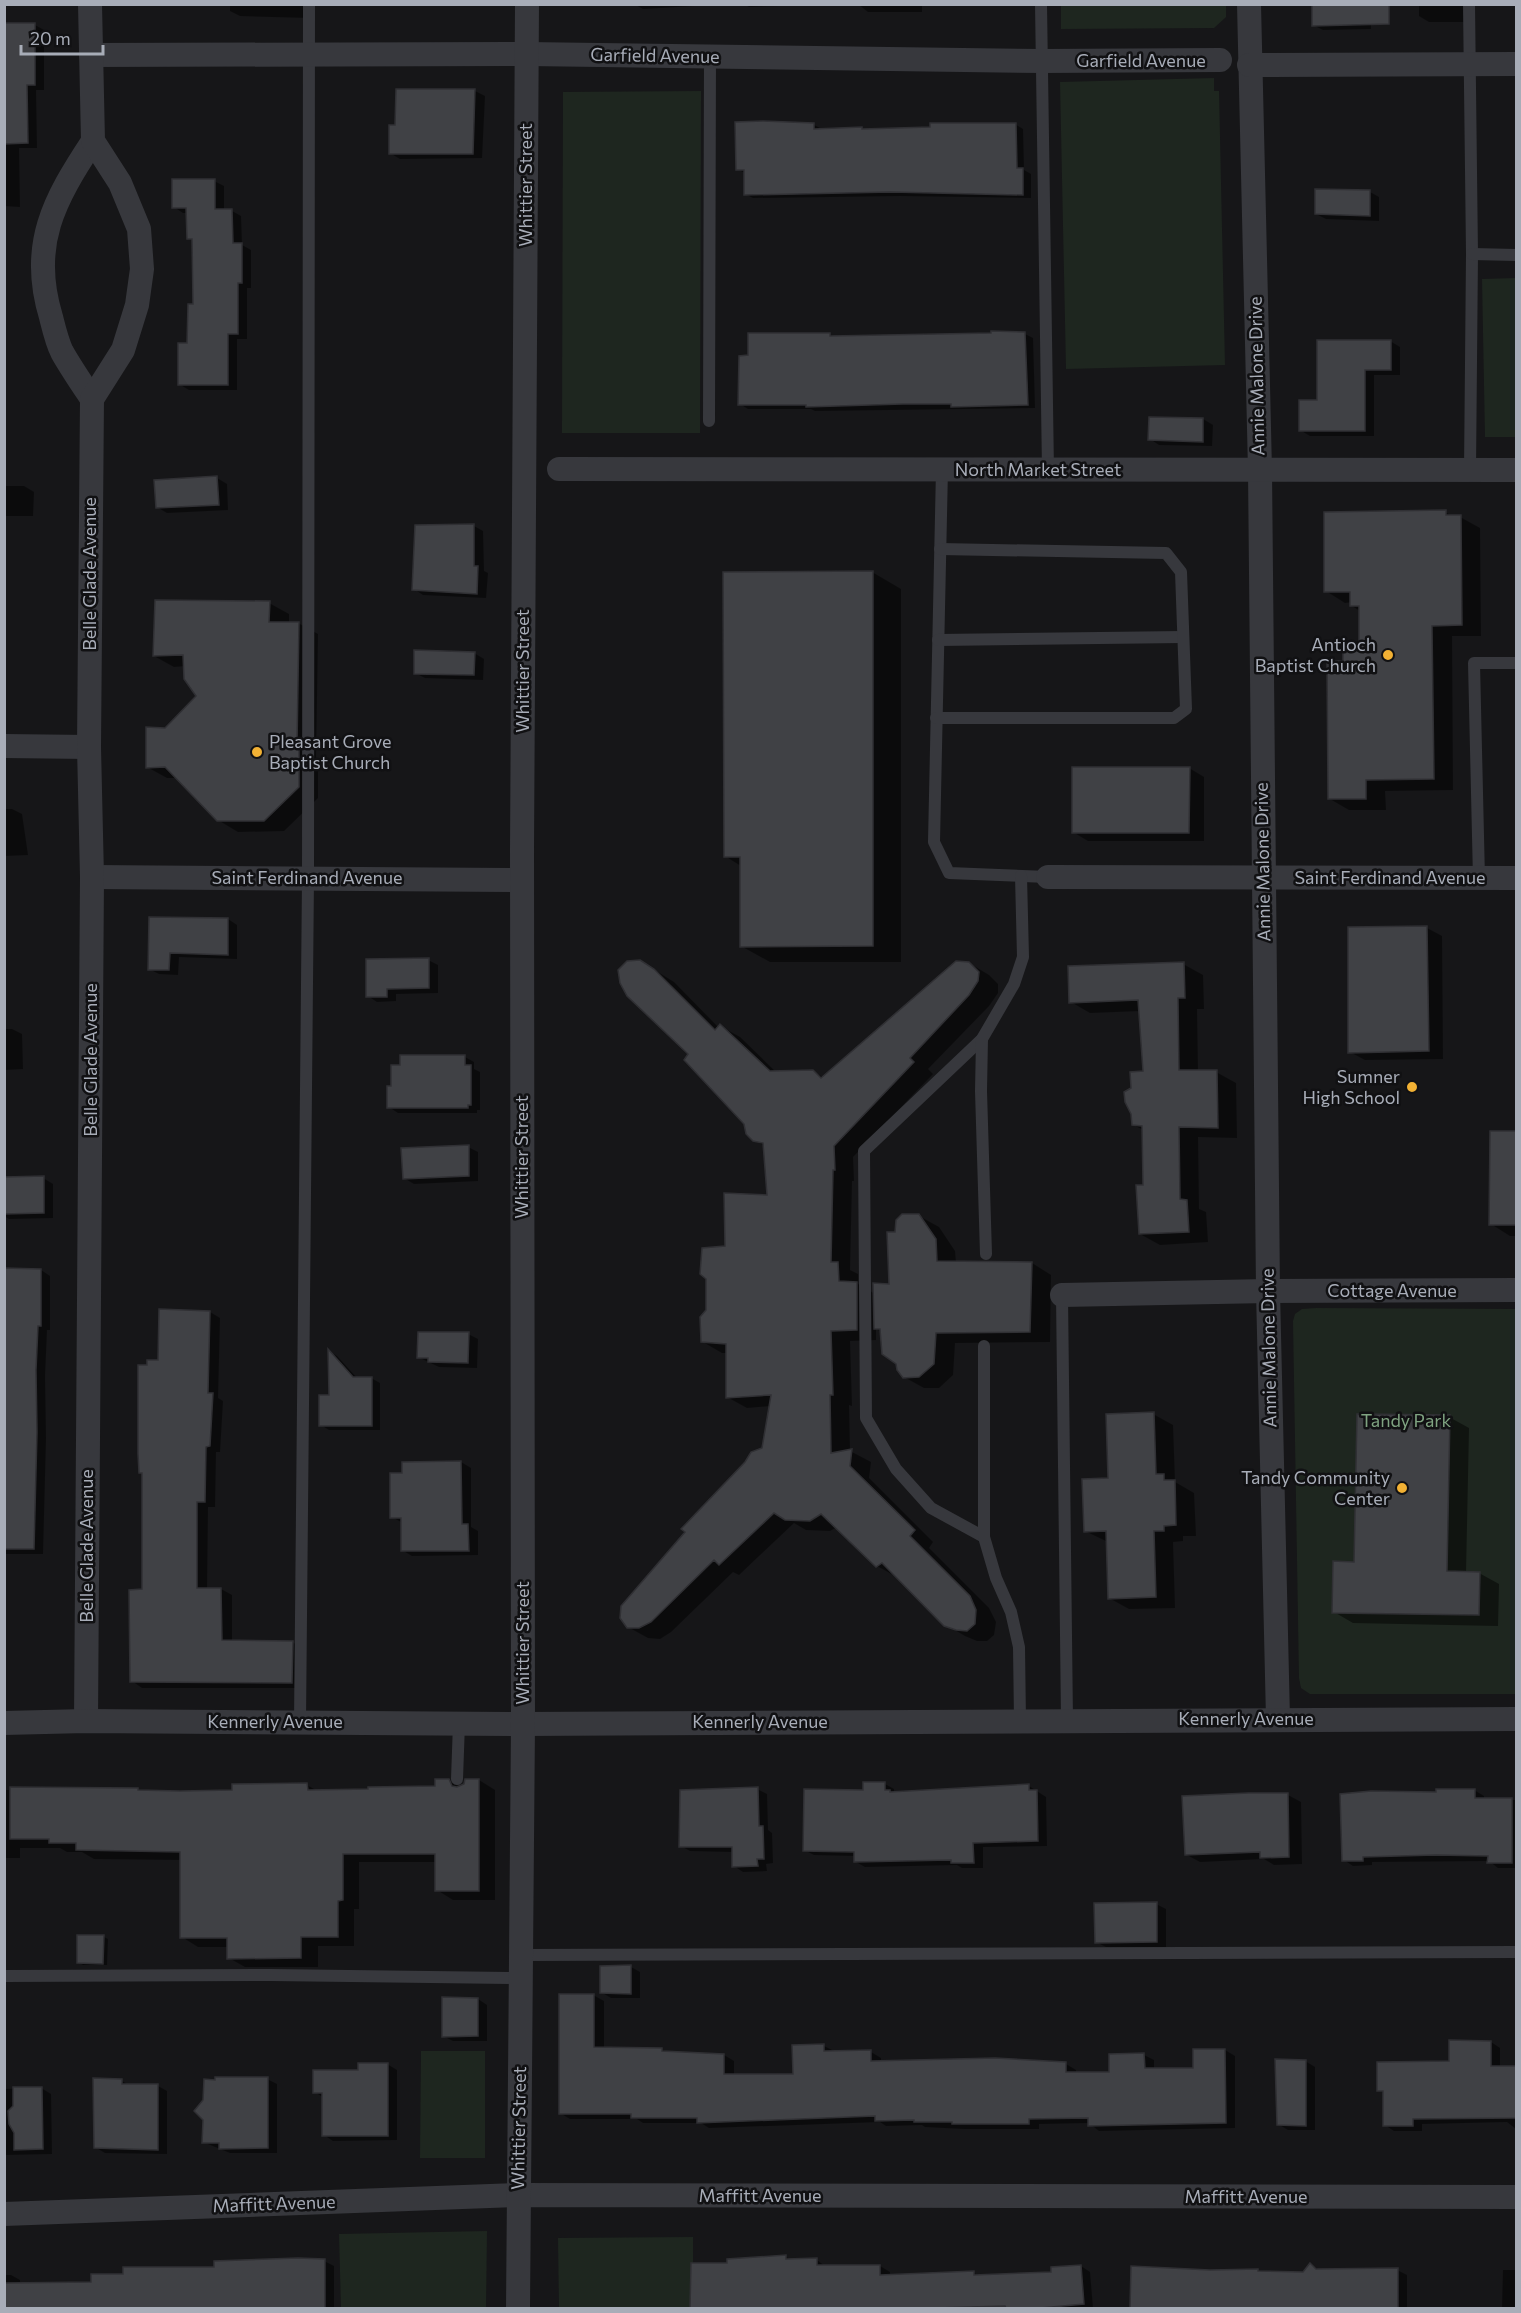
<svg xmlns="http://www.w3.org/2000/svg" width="1521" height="2313" font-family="Commissioner,sans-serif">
<rect width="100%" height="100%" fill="#161618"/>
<!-- green -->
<g fill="#1e261f">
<polygon points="1061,5 1226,5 1226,17 1214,28 1061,29"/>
<polygon points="1214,78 1214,91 1219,91 1225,365 1066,369 1060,82"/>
<polygon points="701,91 700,433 562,433 563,92"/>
<polygon points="1516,278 1516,437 1485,437 1482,279"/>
<polygon points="1316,1308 1516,1309 1516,1694 1310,1694 1301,1688 1299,1678 1293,1321 1295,1314 1302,1309"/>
<polygon points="421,2051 485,2051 485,2158 420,2158"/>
<polygon points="487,2231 486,2308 341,2308 339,2234"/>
<polygon points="693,2237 693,2308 559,2308 558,2238"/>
</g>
<!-- shadow -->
<g fill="#0007">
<polygon points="230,4 310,4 310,18 240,16 230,11"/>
<polygon points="634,4 728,4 643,9"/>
<polygon points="744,4 781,4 781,6 749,7"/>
<polygon points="858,4 922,4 922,12 868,12"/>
<polygon points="1370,4 1371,29 1323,30 1313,25"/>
<polygon points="1419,4 1465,4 1464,22 1429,22 1419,16"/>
<polygon points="4,25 35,25 44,30 44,90 36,90 37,148 19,148 20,207 4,206"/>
<polygon points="397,90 475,91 485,96 482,158 400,159 390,153 397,127"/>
<polygon points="1015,124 1023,129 1024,170 1031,174 1031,198 900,196 753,198 745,194 745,173 737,169 814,125 822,129 865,130"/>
<polygon points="214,181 224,186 224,211 232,211 241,216 242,245 251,250 251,288 247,288 247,339 237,339 237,390 189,390 179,384 189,345 194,306 193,241 188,238 188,213 183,213 174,207"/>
<polygon points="1370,192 1379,197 1379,221 1326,219 1316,214"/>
<polygon points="750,334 830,335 835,337 1025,334 1033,338 1035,408 815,411 811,409 748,409 740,404 749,357"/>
<polygon points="1390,341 1400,347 1400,375 1374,375 1374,436 1310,436 1300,430 1319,402"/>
<polygon points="1203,419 1213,425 1212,446 1159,445 1150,439"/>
<polygon points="217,478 227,484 228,510 167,513 157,507"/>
<polygon points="4,486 24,486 34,492 33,516 4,516"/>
<polygon points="1445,512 1454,517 1460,517 1480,528 1481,636 1452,636 1453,790 1385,791 1386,810 1349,810 1330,799 1344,662 1361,651 1360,611 1352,606 1352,602 1345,603 1326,591"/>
<polygon points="474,526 483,531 484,571 488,573 486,598 423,595 414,589"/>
<polygon points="872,572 901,589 901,962 770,962 741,946 741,866 725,856"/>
<polygon points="269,603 289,614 289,623 298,623 318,634 316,758 318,760 318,798 284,831 238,832 218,820 177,778 167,778 147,767 165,729 198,696 185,666 174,667 154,656"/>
<polygon points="474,653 484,659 483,680 425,678 415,673"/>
<polygon points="1189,768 1204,777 1204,841 1088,841 1073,832"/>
<polygon points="4,809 12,809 22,814 28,855 4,856"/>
<polygon points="151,918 228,919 237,925 237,959 179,957 178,975 159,974 149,969"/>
<polygon points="1427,928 1442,936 1443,1059 1365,1060 1350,1052 1349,929"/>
<polygon points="428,960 438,965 438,993 396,994 396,1001 377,1002 368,996"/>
<polygon points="640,961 674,982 719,1028 720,1026 740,1037 777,1073 813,1071 824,1078 969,963 989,975 998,984 998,993 989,1006 928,1069 933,1074 853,1157 854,1181 852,1181 850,1270 858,1274 858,1284 875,1294 891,1285 897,1233 919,1216 939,1227 955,1251 956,1263 1032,1263 1051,1275 1050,1342 955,1343 953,1375 939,1388 924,1388 904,1377 882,1332 876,1329 876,1340 850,1341 852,1406 849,1405 850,1451 871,1462 869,1478 933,1542 929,1548 989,1608 996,1622 994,1635 987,1641 977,1641 965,1636 945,1624 897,1577 877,1566 837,1527 830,1531 806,1530 794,1523 739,1575 733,1572 671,1632 660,1639 648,1638 628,1627 764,1449 771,1406 747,1408 727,1397 728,1353 722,1353 703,1342 708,1311 727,1248 769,1196 765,1146 754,1140 745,1123 690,1054"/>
<polygon points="1183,964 1203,975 1204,1009 1197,1009 1198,1072 1216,1072 1236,1083 1237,1138 1198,1137 1199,1209 1206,1212 1208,1242 1160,1245 1140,1234 1144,1186 1144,1130 1133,1125 1132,1089 1144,1072 1140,1011 1090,1013 1071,1002"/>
<polygon points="4,1029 12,1029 22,1034 23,1069 4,1070"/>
<polygon points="465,1057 474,1062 474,1069 480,1072 480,1110 477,1110 477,1113 398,1113 389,1107"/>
<polygon points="1491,1132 1516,1132 1516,1236 1510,1236 1491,1224"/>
<polygon points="468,1147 478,1152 478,1181 414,1184 404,1178"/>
<polygon points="43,1178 53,1184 53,1218 9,1219 4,1216 4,1179"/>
<polygon points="4,1270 41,1270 50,1276 50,1330 47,1330 45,1376 46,1438 43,1554 4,1554"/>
<polygon points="210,1312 220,1318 218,1398 223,1401 220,1452 216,1452 215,1507 208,1507 207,1590 221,1589 232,1595 232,1642 292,1642 303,1648 302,1688 142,1688 132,1681 143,1591 143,1474 141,1472 149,1367 159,1362"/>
<polygon points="468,1334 478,1339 477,1368 439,1367 418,1357"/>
<polygon points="330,1352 337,1356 357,1378 371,1378 380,1383 380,1430 329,1430 321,1425 331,1396"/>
<polygon points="1153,1414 1173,1425 1175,1482 1194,1493 1196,1536 1183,1536 1183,1541 1173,1542 1175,1608 1129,1609 1109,1598 1108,1542 1085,1531 1109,1480"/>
<polygon points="1449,1417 1469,1428 1466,1573 1479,1573 1499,1584 1498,1626 1353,1623 1334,1612 1355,1563"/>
<polygon points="461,1462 471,1468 471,1527 478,1531 478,1555 412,1556 402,1550 401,1522 392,1517 404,1475 403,1463"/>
<polygon points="479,1780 495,1790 495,1900 453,1900 437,1890 436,1862 359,1862 359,1909 354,1909 354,1946 318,1946 318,1967 245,1967 229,1958 229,1947 198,1947 182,1937 182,1860 94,1859 82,1852 67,1852 60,1848 20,1848 20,1858 4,1858 4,1790 234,1791 307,1785 319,1792 436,1788 448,1781 460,1787"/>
<polygon points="885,1784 894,1789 894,1794 1029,1786 1046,1797 1047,1846 983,1847 983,1868 962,1868 957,1865 865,1867 856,1862 856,1856 814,1855 804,1850 865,1791"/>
<polygon points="757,1789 767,1794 768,1830 772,1833 773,1863 766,1864 767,1871 743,1872 734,1866 733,1852 690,1851 681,1846"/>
<polygon points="1474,1790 1484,1796 1484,1800 1516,1800 1516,1868 1498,1868 1489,1861 1372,1862 1372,1865 1353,1866 1344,1860 1438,1793"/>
<polygon points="1288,1795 1301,1802 1302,1864 1274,1865 1264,1859 1200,1862 1187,1855"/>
<polygon points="1156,1904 1166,1909 1166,1947 1106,1947 1096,1942"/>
<polygon points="104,1937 108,1939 107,1965 83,1965 78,1962"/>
<polygon points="631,1967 640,1972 640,1998 611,1998 601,1992"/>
<polygon points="593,1995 604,2001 604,2049 661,2049 667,2053 724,2055 734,2061 734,2076 794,2076 824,2046 834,2051 871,2052 881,2058 881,2063 1066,2064 1076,2070 1076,2074 1111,2073 1144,2055 1154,2060 1154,2070 1195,2070 1225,2050 1235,2056 1235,2128 1099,2131 1089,2123 1039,2124 1039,2129 964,2129 925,2127 922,2125 886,2126 880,2122 709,2128 701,2123 643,2123 637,2119 570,2119 560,2113"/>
<polygon points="478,1999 487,2005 487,2041 453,2041 443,2036"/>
<polygon points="1491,2042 1500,2048 1500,2068 1516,2068 1516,2129 1507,2122 1422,2124 1422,2131 1394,2131 1385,2125 1385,2094 1379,2090 1451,2063"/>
<polygon points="1305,2061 1315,2067 1315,2130 1288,2130 1278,2124"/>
<polygon points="387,2064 397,2070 397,2140 333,2141 324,2135 324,2098 315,2092 360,2072"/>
<polygon points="267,2079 277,2084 277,2153 230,2153 203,2142"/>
<polygon points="122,2081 130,2086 158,2086 167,2091 167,2154 105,2153 95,2147"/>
<polygon points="41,2088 51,2094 52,2154 4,2155 4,2089"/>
<polygon points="786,2257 792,2260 817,2260 826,2267 880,2266 890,2272 890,2276 974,2273 980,2276 1053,2273 1081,2266 1090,2272 1093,2308 692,2308 692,2265 729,2265"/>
<polygon points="324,2261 334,2266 334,2308 4,2308 4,2275 11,2275 20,2280 20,2284 93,2283 216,2269"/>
<polygon points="1310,2265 1320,2270 1397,2270 1407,2275 1407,2308 1131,2308 1132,2268 1210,2271 1257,2270 1262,2273 1304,2273"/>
<polygon points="1503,2270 1516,2270 1516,2308 1502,2308"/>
</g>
<!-- building -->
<g fill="#404145" stroke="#303034" stroke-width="1.5">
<polygon points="1312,4 1389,4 1389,24 1312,26"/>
<polygon points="4,23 35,23 35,85 27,85 28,143 4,144"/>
<polygon points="396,89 475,89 473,154 389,154 389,125 395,125"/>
<polygon points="763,121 814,123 814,129 862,127 862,129 930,127 930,123 1016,123 1017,168 1023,168 1023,195 891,192 744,195 744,170 736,170 735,122"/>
<polygon points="172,179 215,179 215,209 232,209 233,243 242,243 242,283 238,283 238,334 228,334 228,385 178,385 178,343 187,343 188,304 193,304 192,239 187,239 186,208 172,208"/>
<polygon points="1315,189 1370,190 1370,216 1315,214"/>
<polygon points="991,331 1025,332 1028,405 951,407 951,404 903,404 806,407 806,405 738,405 739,356 748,355 748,333 830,333 830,336 991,333"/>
<polygon points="1317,340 1391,340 1391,370 1365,370 1365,431 1299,431 1299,400 1317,400"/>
<polygon points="1149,417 1203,418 1203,442 1148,440"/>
<polygon points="217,476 219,505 156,508 154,480"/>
<polygon points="1446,510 1446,515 1461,515 1462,625 1432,626 1434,779 1366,780 1366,799 1328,799 1327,661 1343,661 1343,650 1359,649 1359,606 1350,606 1350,592 1324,592 1324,512"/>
<polygon points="474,524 474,566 478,566 477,594 412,590 415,525"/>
<polygon points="873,571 873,946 740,947 740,857 724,857 723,572"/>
<polygon points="155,600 270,601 269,622 299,622 297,745 299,748 299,787 264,821 217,821 165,767 146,768 146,727 165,728 196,696 184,679 183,655 153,656"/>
<polygon points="414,650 475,652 474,675 414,674"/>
<polygon points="1072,767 1190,767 1189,833 1072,833"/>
<polygon points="149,917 228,918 228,955 170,953 169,970 148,970"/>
<polygon points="1427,926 1429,1051 1348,1053 1348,927"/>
<polygon points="429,958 429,988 387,989 387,997 366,997 366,959"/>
<polygon points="640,960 654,969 715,1030 720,1024 770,1071 813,1070 821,1078 956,961 969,962 979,972 978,981 969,995 910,1058 914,1062 834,1146 835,1170 833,1170 831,1262 838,1262 839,1281 857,1282 857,1330 831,1331 833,1395 830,1395 831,1453 852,1449 850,1466 915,1530 910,1536 970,1596 976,1610 975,1624 967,1631 956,1630 944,1626 882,1563 876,1567 821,1514 810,1521 785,1520 774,1513 719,1565 714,1560 651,1622 639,1628 627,1628 620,1618 621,1606 685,1532 681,1529 745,1462 751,1452 762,1448 771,1395 726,1398 726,1344 701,1342 700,1317 706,1310 706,1279 700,1274 702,1248 725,1246 724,1193 767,1195 763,1143 753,1141 746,1134 744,1124 684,1060 688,1054 627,996 620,983 618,970 627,961"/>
<polygon points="1184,962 1185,998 1178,998 1179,1070 1217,1070 1218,1128 1179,1127 1180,1199 1187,1200 1189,1232 1139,1234 1136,1185 1143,1185 1142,1126 1132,1125 1131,1114 1125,1102 1124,1092 1131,1088 1130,1072 1143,1071 1138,1000 1069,1003 1068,966"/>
<polygon points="400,1055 465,1055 465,1065 471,1065 471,1105 468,1105 468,1108 387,1108 387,1086 391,1086 391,1065 400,1065"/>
<polygon points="1490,1131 1516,1131 1516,1225 1489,1225"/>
<polygon points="469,1145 469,1176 403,1179 401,1148"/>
<polygon points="44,1176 44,1213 4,1214 4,1177"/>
<polygon points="902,1214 919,1214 936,1239 937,1261 1032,1262 1030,1332 936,1333 934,1364 919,1377 903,1378 897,1370 896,1364 882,1354 880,1329 874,1329 873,1283 889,1284 887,1232 895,1232 896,1220"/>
<polygon points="4,1268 41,1269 41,1326 38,1326 36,1370 37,1432 34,1549 4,1549"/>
<polygon points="159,1309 210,1311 208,1393 213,1393 210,1446 206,1447 205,1502 197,1502 197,1588 221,1588 222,1640 293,1641 292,1683 130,1682 129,1590 142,1589 142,1473 139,1473 138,1454 138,1365 147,1365 147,1360 158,1360"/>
<polygon points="418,1332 469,1332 468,1363 428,1362 428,1358 417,1358"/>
<polygon points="328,1349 353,1377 372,1377 372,1426 319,1426 319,1395 329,1395"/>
<polygon points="1154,1412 1156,1474 1164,1474 1164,1480 1175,1480 1176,1525 1164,1526 1164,1531 1154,1531 1156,1597 1108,1599 1106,1531 1084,1532 1082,1479 1108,1478 1106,1414"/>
<polygon points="1357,1414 1450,1415 1447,1571 1480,1572 1479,1615 1332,1613 1333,1561 1354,1562"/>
<polygon points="461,1461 462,1524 468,1524 469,1551 401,1551 401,1518 390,1518 390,1473 402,1473 402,1462"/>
<polygon points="435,1779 449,1779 452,1786 457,1787 464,1784 465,1779 479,1779 479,1891 435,1891 435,1854 343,1854 343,1900 338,1901 338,1937 301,1937 301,1958 227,1959 227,1938 180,1938 180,1852 76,1850 76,1843 49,1843 49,1839 10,1839 10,1787 138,1788 138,1790 180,1791 232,1790 232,1784 307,1783 308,1790 368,1789 368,1787 435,1786"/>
<polygon points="863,1782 885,1782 885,1790 890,1790 890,1792 1029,1784 1029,1790 1037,1790 1038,1841 973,1843 974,1863 951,1863 951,1860 854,1862 854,1852 803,1851 804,1789 863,1790"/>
<polygon points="758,1787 759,1826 763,1826 764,1859 757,1859 758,1866 732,1867 732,1847 679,1847 680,1790"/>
<polygon points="1436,1789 1475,1789 1475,1798 1512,1798 1512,1863 1487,1863 1488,1856 1436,1855 1363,1857 1363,1861 1342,1861 1340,1794 1371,1791 1436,1792"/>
<polygon points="1248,1793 1288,1793 1289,1857 1260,1858 1260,1852 1185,1855 1182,1796"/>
<polygon points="1157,1902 1157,1942 1095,1943 1094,1903"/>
<polygon points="77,1935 104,1935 103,1964 77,1963"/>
<polygon points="631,1965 631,1994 600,1993 600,1966"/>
<polygon points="559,1994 594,1994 594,2047 662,2048 662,2051 724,2054 724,2074 793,2074 792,2045 824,2044 824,2051 871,2050 871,2061 995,2058 1066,2062 1066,2072 1109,2072 1109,2054 1144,2053 1145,2068 1193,2068 1193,2049 1225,2049 1226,2123 1088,2126 1088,2118 1029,2119 1029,2124 952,2124 952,2122 914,2122 914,2120 875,2121 875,2116 697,2123 697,2118 631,2118 631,2114 559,2114"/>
<polygon points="442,1997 478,1998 478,2036 442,2037"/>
<polygon points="1449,2040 1491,2041 1491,2066 1516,2066 1516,2118 1413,2119 1413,2126 1383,2126 1383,2091 1377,2091 1377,2062 1449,2061"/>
<polygon points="1275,2059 1306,2060 1306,2126 1277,2125"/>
<polygon points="358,2063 388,2063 388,2136 322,2136 322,2093 313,2093 313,2070 358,2070"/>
<polygon points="215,2077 268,2077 268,2148 219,2149 219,2143 202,2143 203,2120 194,2111 203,2100 204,2079 215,2080"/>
<polygon points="93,2078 122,2079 122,2084 158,2084 158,2150 94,2148"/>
<polygon points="13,2087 42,2087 43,2149 14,2150 14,2133 9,2124 8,2111 13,2106"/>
<polygon points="786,2255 786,2259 817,2258 817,2265 880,2265 880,2275 974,2271 974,2275 1051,2272 1051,2267 1081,2265 1084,2304 1041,2308 1006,2308 1005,2306 936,2308 690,2308 691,2263 727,2263 727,2259"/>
<polygon points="298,2258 325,2259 325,2308 4,2308 4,2283 91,2282 91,2274 123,2274 123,2267 214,2267 214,2261"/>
<polygon points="1310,2263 1316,2269 1398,2268 1398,2308 1130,2308 1131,2266 1210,2270 1258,2269 1258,2271 1303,2272"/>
</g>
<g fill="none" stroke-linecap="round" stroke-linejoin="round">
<!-- lane -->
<g stroke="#37383d" stroke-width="12">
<polyline points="1041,4 1048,470"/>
<polyline points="1469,4 1472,254 1470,470"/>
<polyline points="1472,254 1516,255"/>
<polyline points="709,421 710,56"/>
<polyline points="942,469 934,842 949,873 1048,877"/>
<polyline points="938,640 1183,637"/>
<polyline points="936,718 1174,718 1186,709 1181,572 1166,553 940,549"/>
<polyline points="1479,879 1474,663 1516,663"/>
<polyline points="982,1039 864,1151 866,1418 896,1469 931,1508 984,1537"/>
<polyline points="986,1254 981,1091 982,1039 1014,984 1023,957 1021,876"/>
<polyline points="1062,1295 1067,1720"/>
<polyline points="984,1346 984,1537 996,1578 1011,1612 1019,1647 1020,1721"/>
<polyline points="300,1722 308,878 309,4"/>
<polyline points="457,1779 459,1723"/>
<polyline points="521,1955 1516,1952"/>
<polyline points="4,1976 270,1975 520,1978"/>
</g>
<!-- street -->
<g stroke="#37383d" stroke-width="24">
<polyline points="1249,4 1260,470 1268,1291 1278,1719"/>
<polyline points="91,55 527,54 1042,61 1220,60"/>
<polyline points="1249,65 1516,64"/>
<path d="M92 399C82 384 71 368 62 352 57 342 54 329 51 317 29 245 54 200 93 141"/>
<polyline points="559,469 1516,470"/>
<polyline points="4,746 89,747"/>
<polyline points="92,877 522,880"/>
<polyline points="1048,877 1516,878"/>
<polyline points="1062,1295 1268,1291 1516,1290"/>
<polyline points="86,1721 92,877 89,747 92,399 123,350 137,305 142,269 139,229 120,183 93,141 90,4"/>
<polyline points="4,1723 86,1721 523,1724 1516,1719"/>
<polyline points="4,2214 518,2195 1516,2197"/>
<polyline points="518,2308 523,1724 522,849 527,4"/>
</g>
</g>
<!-- markers -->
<g fill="#f2b134" stroke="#111113" stroke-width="2">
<circle cx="1388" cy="655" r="6"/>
<circle cx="257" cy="752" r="6"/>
<circle cx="1412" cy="1087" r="6"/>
<circle cx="1402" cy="1488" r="6"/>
</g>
<g text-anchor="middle" stroke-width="5" stroke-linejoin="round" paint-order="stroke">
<!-- street labels -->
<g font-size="18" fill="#a8adb8" stroke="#111113">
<text transform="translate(655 56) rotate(1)" y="6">Garfield Avenue</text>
<text x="1141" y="67">Garfield Avenue</text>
<text transform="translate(526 185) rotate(-90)" y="6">Whittier Street</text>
<text transform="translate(1257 376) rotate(-91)" y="6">Annie Malone Drive</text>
<text x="1038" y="476">North Market Street</text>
<text transform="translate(90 574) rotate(-90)" y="6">Belle Glade Avenue</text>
<text transform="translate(523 671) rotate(-90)" y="6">Whittier Street</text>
<text transform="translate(1263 862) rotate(-91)" y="6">Annie Malone Drive</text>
<text x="307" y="884">Saint Ferdinand Avenue</text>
<text x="1390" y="884">Saint Ferdinand Avenue</text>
<text transform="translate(91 1060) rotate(-90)" y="6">Belle Glade Avenue</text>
<text transform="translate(522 1157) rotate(-90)" y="6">Whittier Street</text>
<text x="1392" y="1297">Cottage Avenue</text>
<text transform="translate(1269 1348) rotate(-91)" y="6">Annie Malone Drive</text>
<text transform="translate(87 1546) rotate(-90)" y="6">Belle Glade Avenue</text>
<text transform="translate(523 1643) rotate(-90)" y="6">Whittier Street</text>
<text x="1246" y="1725">Kennerly Avenue</text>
<text x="275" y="1728">Kennerly Avenue</text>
<text x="760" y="1728">Kennerly Avenue</text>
<text transform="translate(519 2128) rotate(-89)" y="6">Whittier Street</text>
<text x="760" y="2202">Maffitt Avenue</text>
<text x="1246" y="2203">Maffitt Avenue</text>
<text transform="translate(274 2204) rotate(-2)" y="6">Maffitt Avenue</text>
</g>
<!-- poi labels -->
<g font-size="18" fill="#a8adb8" stroke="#111113" text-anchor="end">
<text x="1376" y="651">Antioch<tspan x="1376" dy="21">Baptist Church</tspan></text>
<text x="269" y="748" text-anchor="start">Pleasant Grove<tspan x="269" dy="21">Baptist Church</tspan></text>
<text x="1400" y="1083">Sumner<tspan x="1400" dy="21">High School</tspan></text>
<text x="1390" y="1484">Tandy Community<tspan x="1390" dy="21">Center</tspan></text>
</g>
<!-- park labels -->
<g font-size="18" fill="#7fa381" stroke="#111113">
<text x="1406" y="1427">Tandy Park</text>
</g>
</g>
<!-- border -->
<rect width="1521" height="2313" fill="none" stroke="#a8adb8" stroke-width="12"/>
<!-- scale -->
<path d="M21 45v9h82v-9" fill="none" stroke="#a8adb8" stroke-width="3"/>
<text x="30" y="45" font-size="18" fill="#a8adb8" stroke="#111113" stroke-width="4.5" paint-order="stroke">20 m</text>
</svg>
